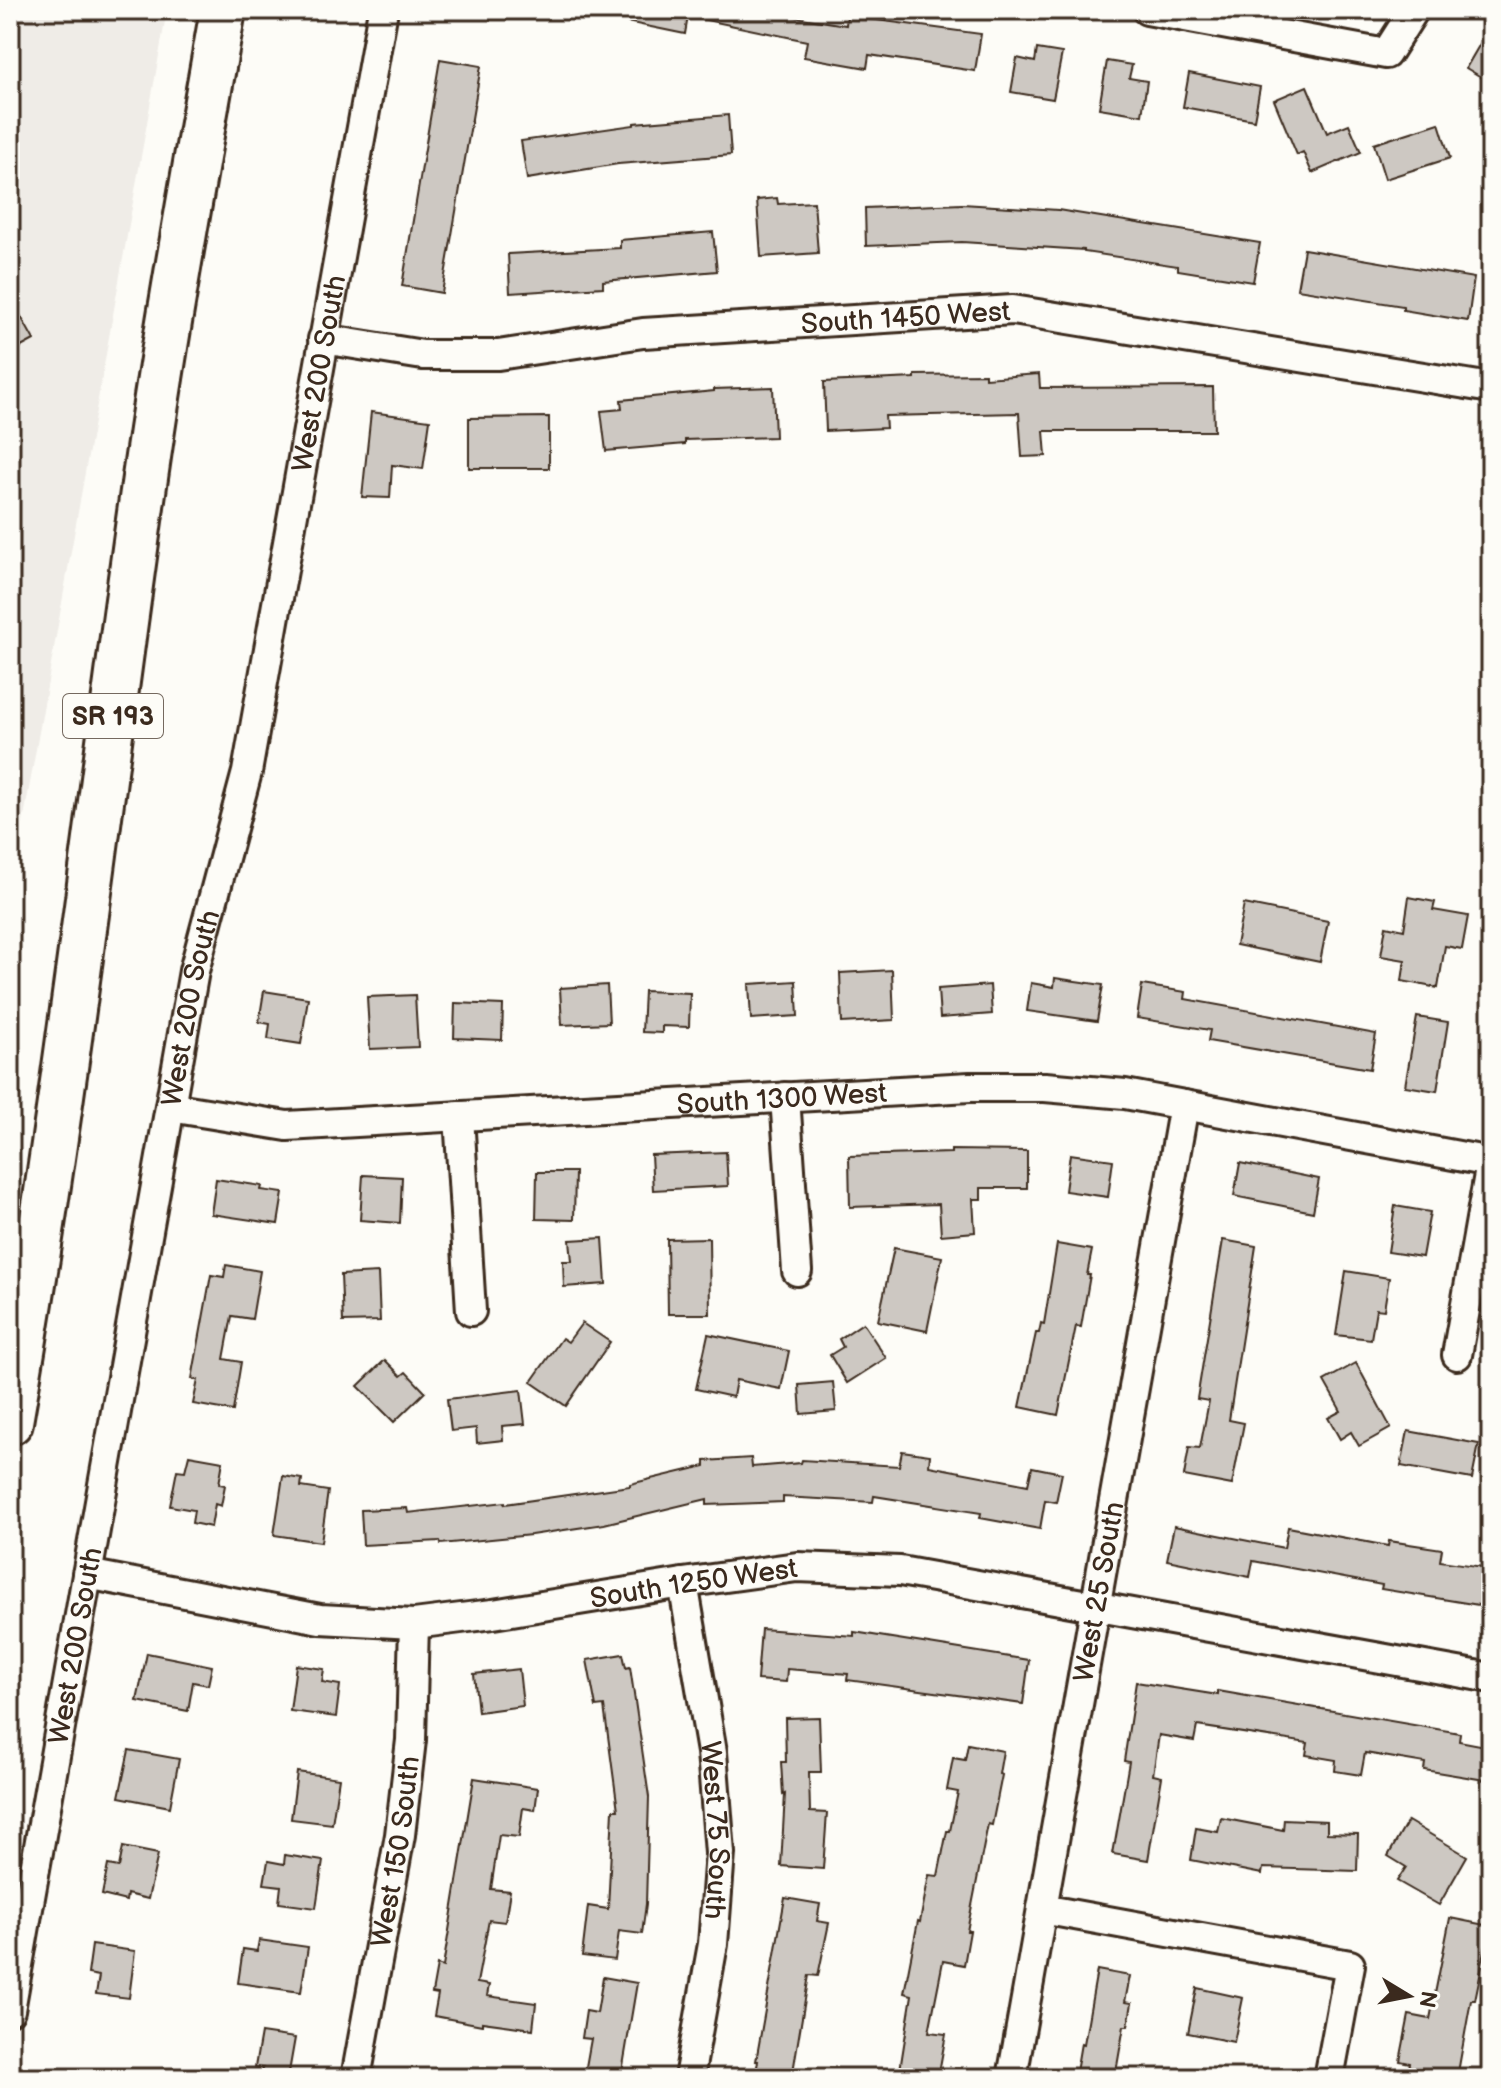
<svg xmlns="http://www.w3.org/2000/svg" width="1501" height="2088" font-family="'Balsamiq Sans',sans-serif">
<rect width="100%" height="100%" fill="#fdfcf7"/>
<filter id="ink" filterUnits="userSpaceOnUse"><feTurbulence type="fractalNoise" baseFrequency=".0125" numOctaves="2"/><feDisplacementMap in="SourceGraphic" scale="16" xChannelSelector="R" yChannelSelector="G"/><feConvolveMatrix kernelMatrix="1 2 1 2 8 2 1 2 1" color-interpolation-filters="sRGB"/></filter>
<g filter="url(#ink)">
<!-- built -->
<polygon fill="#efece7" points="10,10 167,10 10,896"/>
<!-- building -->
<g fill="#cdc8c2" stroke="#3b2a1e" stroke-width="2">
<polygon points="613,10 689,10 685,34 612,19"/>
<polygon points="702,10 790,10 789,16 846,25 847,16 981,34 975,71 869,55 867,68 804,57 807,41 701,19"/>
<polygon points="1491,25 1491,83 1466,68"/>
<polygon points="1037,49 1062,53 1053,99 1011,92 1017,58 1035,62"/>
<polygon points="440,59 481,66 442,293 402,286"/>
<polygon points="1107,61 1132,65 1129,78 1147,81 1142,115 1099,108"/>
<polygon points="1189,73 1260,87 1254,120 1183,107"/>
<polygon points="1307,86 1327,133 1349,124 1361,152 1312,173 1303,152 1297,155 1274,100"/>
<polygon points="728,115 731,155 618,164 527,179 521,141 634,125 634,123"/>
<polygon points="1439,123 1450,158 1385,179 1374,144"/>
<polygon points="777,198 778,204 814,202 818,253 761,257 757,200"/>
<polygon points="962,204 1058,210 1260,243 1253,282 1178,270 1178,266 1084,252 1084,250 962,242 866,246 865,208"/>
<polygon points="713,232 717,271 603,281 603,287 510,293 508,254 620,248 620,240"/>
<polygon points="1304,249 1474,278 1468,321 1403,310 1403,306 1297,289"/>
<polygon points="10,297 34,340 10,353"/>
<polygon points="985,374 985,378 1039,374 1040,388 1213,387 1214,431 1044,431 1046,456 1022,457 1019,413 885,416 886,428 826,431 824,382 915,378 915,375"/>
<polygon points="773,387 775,437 685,440 685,444 606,451 601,411 622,409 621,400 714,391 714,389"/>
<polygon points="371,412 430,420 423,469 392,465 390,498 362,497"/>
<polygon points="549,417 549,468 469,468 469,418"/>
<polygon points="1409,897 1435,902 1433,910 1468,916 1462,949 1445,946 1438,988 1402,981 1405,960 1381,956 1386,926 1404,930"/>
<polygon points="1244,904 1328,921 1320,962 1236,945"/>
<polygon points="892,970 894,1020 842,1023 840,973"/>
<polygon points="1055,978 1103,985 1097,1021 1027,1011 1031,983 1054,987"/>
<polygon points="796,981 798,1016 751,1019 749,984"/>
<polygon points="607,985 609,1023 562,1025 560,988"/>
<polygon points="990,985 992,1014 940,1018 938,989"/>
<polygon points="1142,985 1186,992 1185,999 1376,1034 1370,1069 1208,1041 1210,1030 1137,1018"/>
<polygon points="264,991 308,998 301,1044 268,1039 270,1024 259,1022"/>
<polygon points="644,991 690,993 689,1027 662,1026 662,1033 642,1032"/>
<polygon points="415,995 418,1047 370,1049 367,997"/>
<polygon points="455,1003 503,1005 502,1040 454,1038"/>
<polygon points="1417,1017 1448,1022 1437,1091 1405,1086"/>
<polygon points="951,1150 1027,1151 1027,1188 981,1188 981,1199 973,1199 975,1232 941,1235 939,1204 850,1207 849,1156 951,1153"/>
<polygon points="726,1152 728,1186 653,1190 651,1155"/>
<polygon points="1070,1154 1113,1160 1108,1197 1065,1191"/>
<polygon points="1240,1163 1319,1179 1313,1212 1234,1196"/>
<polygon points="537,1172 575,1172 574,1220 536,1219"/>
<polygon points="363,1175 402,1177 400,1223 360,1220"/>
<polygon points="216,1179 262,1186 261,1190 283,1193 278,1224 211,1214"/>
<polygon points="1395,1206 1430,1212 1422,1257 1388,1252"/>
<polygon points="603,1238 606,1284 564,1287 563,1261 572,1261 570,1240"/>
<polygon points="709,1238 710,1314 668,1314 667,1239"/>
<polygon points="1223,1240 1256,1246 1229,1420 1244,1423 1232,1485 1184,1476 1189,1447 1200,1448 1209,1401 1197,1399"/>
<polygon points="1057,1244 1092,1250 1087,1275 1090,1275 1081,1327 1076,1326 1058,1415 1020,1407 1036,1333 1039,1333 1041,1323 1044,1324"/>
<polygon points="894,1248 942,1257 927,1331 878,1321"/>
<polygon points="226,1265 260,1271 252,1319 232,1316 224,1359 241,1362 233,1411 193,1404 198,1380 192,1379 211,1275 224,1277"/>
<polygon points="1346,1271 1389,1278 1384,1310 1376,1309 1371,1339 1336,1335"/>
<polygon points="378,1273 380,1321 343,1322 341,1275"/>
<polygon points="582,1323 610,1342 566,1406 531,1382 562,1338 568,1342"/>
<polygon points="863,1323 886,1358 847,1383 830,1355 843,1347 839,1339"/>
<polygon points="708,1334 789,1351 781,1389 736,1380 733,1397 696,1389"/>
<polygon points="385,1360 401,1376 406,1372 425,1392 394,1422 358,1386"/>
<polygon points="1356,1363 1391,1428 1359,1446 1351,1432 1340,1439 1328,1418 1341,1411 1324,1381"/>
<polygon points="833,1382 836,1411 801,1414 799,1385"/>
<polygon points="521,1390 525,1424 502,1426 503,1440 477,1443 476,1428 451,1431 447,1399"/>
<polygon points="1408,1431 1479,1444 1472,1479 1401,1466"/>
<polygon points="902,1451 930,1455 929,1466 1028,1485 1032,1467 1062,1473 1056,1502 1045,1500 1040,1529 980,1518 981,1513 874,1496 873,1502 783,1497 783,1502 707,1505 707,1499 604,1524 531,1535 441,1544 440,1541 363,1545 361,1510 407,1508 408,1513 505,1502 505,1504 630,1486 630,1484 705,1466 705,1461 751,1458 752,1467 801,1463 802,1460 899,1466"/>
<polygon points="189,1455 223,1461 219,1484 225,1485 221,1506 215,1504 211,1527 192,1523 194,1510 170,1506 177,1470 185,1471"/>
<polygon points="283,1476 302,1479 301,1487 328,1491 321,1542 274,1535"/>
<polygon points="1174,1526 1284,1548 1288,1527 1388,1546 1389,1541 1442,1549 1440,1561 1491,1568 1491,1607 1381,1589 1382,1585 1253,1561 1250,1577 1167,1560"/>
<polygon points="761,1629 854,1636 854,1632 1029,1660 1023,1704 847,1680 848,1674 787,1669 786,1682 757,1680"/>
<polygon points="147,1653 212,1666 208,1685 193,1682 188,1711 137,1701"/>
<polygon points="623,1654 626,1668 630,1667 649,1797 646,1904 642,1934 619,1931 615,1960 582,1956 588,1906 608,1909 613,1810 618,1810 604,1706 596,1707 587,1660"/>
<polygon points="296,1665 324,1669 322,1682 340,1685 336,1717 290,1711"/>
<polygon points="519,1669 523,1706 478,1712 474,1674"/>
<polygon points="1136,1682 1218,1695 1218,1691 1460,1733 1459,1741 1491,1747 1491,1781 1424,1770 1425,1763 1365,1753 1361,1775 1335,1771 1336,1760 1306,1755 1308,1743 1197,1726 1194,1741 1159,1735 1153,1775 1162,1777 1148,1860 1113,1854 1129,1762 1124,1761"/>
<polygon points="819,1717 821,1772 809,1772 810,1812 827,1813 823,1869 781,1866 785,1794 783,1795 781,1762 786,1762 785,1718"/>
<polygon points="968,1744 1003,1751 999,1774 1002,1775 992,1825 988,1824 967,1931 970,1931 964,1965 943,1961 929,2032 946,2034 938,2078 899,2076 912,1995 904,1993 918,1921 920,1922 929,1875 938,1876 947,1831 950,1831 958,1792 947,1790 953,1758 965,1760"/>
<polygon points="129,1750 179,1759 170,1807 119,1797"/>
<polygon points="297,1772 339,1778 332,1824 291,1819"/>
<polygon points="474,1778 538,1788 535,1810 523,1808 519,1837 499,1835 491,1889 510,1891 505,1922 489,1920 477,1983 489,1985 487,1996 536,2003 533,2029 482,2022 482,2025 434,2016 438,1994 432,1993 437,1965 443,1967"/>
<polygon points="1221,1818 1283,1830 1284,1819 1327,1821 1327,1833 1358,1834 1357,1871 1263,1868 1262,1874 1191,1860 1196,1828 1218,1832"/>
<polygon points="1408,1821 1467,1856 1439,1905 1397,1881 1406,1867 1388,1856"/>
<polygon points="123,1847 158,1854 148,1899 127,1894 126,1901 102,1895 108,1865 119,1867"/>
<polygon points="285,1855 323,1861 316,1908 279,1903 281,1886 264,1884 268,1861 284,1864"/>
<polygon points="785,1898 820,1904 817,1921 829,1923 818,1976 809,1975 792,2078 755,2078 758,2061 756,2061"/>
<polygon points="1450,1918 1490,1926 1475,2000 1471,2000 1457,2078 1407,2078 1410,2063 1400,2061 1409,2015 1430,2019"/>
<polygon points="259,1940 308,1947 301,1992 238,1983 243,1949 257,1951"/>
<polygon points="92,1945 135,1951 129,1998 96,1994 99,1976 88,1974"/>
<polygon points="1097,1970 1130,1976 1125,2002 1132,2003 1128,2026 1124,2026 1115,2078 1075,2078 1081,2043 1084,2044"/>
<polygon points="603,1977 637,1983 621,2078 584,2078 591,2039 582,2038 586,2011 597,2013"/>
<polygon points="1197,1988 1243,1998 1234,2042 1188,2033"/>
<polygon points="261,2033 295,2038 288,2078 261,2078 263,2068 255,2067"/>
</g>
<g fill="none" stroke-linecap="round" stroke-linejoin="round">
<!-- minor casing -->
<g stroke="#3b2a1e" stroke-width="34">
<g id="minor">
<polyline points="1147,10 1386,54 1414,10"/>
<path id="s1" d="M323 339 423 355H498L643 333 1013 310 1491 388"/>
<polyline points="785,1097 797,1271"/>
<path id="s2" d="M170 1107 287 1126 970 1087H1045L1125 1094 1491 1162"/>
<polyline points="459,1116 471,1311"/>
<polyline points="1457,1355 1491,1163"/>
<path id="s3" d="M87 1574 320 1619 414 1624 493 1614 683 1583 797 1567 900 1571 1491 1678"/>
<path id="s4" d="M683 1583 712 1752 720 1853 713 1944 689 2078"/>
<polyline points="1042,1909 1350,1965 1329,2078"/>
<path id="s5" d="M10 2010 194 971 247 772 383 10"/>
<path id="s6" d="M356 2078 400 1835 411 1740 414 1624"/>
<path id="s7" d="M1012 2078 1184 1105"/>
</g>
</g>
<!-- primary casing -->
<g stroke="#3b2a1e" stroke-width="50">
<path id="primary" d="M10 1422C63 1118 98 811 141 506 164 340 194 175 223 10"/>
</g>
<!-- minor -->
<use href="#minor" stroke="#fdfcf7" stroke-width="28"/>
<!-- primary -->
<use href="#primary" stroke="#fdfcf7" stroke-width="44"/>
</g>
</g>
<g text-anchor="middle" stroke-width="6" stroke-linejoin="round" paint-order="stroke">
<!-- shield labels -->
<rect fill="#fdfcf7" stroke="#75695f" stroke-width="2" x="63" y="694" width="100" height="44" rx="6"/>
<g font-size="26" font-weight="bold" fill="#3b2a1e">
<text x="113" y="725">SR 193</text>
</g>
<!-- street labels -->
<g font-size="28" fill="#3b2a1e" stroke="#fdfcf7">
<text dy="10" stroke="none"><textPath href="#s1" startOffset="586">South 1450 West</textPath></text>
<text dy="10" stroke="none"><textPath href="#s5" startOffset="1666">West 200 South</textPath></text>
<text dy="10" stroke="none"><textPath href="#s5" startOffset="1018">West 200 South</textPath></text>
<text dy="10" stroke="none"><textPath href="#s2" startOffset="614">South 1300 West</textPath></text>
<text dy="10" stroke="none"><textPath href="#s3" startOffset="614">South 1250 West</textPath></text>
<text dy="10" stroke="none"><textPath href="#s7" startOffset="494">West 25 South</textPath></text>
<text dy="10" stroke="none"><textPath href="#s5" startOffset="370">West 200 South</textPath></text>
<text dy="10" stroke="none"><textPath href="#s4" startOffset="250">West 75 South</textPath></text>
<text dy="10" stroke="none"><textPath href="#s6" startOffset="230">West 150 South</textPath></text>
</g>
</g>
<!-- margin -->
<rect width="1501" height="2088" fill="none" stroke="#fdfcf7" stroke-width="40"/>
<rect x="20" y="20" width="1461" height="2048" fill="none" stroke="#3b2a1e" stroke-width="3" filter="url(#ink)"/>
<!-- north arrow -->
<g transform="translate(1409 1996) rotate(100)" stroke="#fdfcf7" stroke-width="6" paint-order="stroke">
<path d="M0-6L14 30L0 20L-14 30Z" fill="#3b2a1e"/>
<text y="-12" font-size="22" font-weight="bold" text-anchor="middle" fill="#3b2a1e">N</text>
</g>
</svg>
